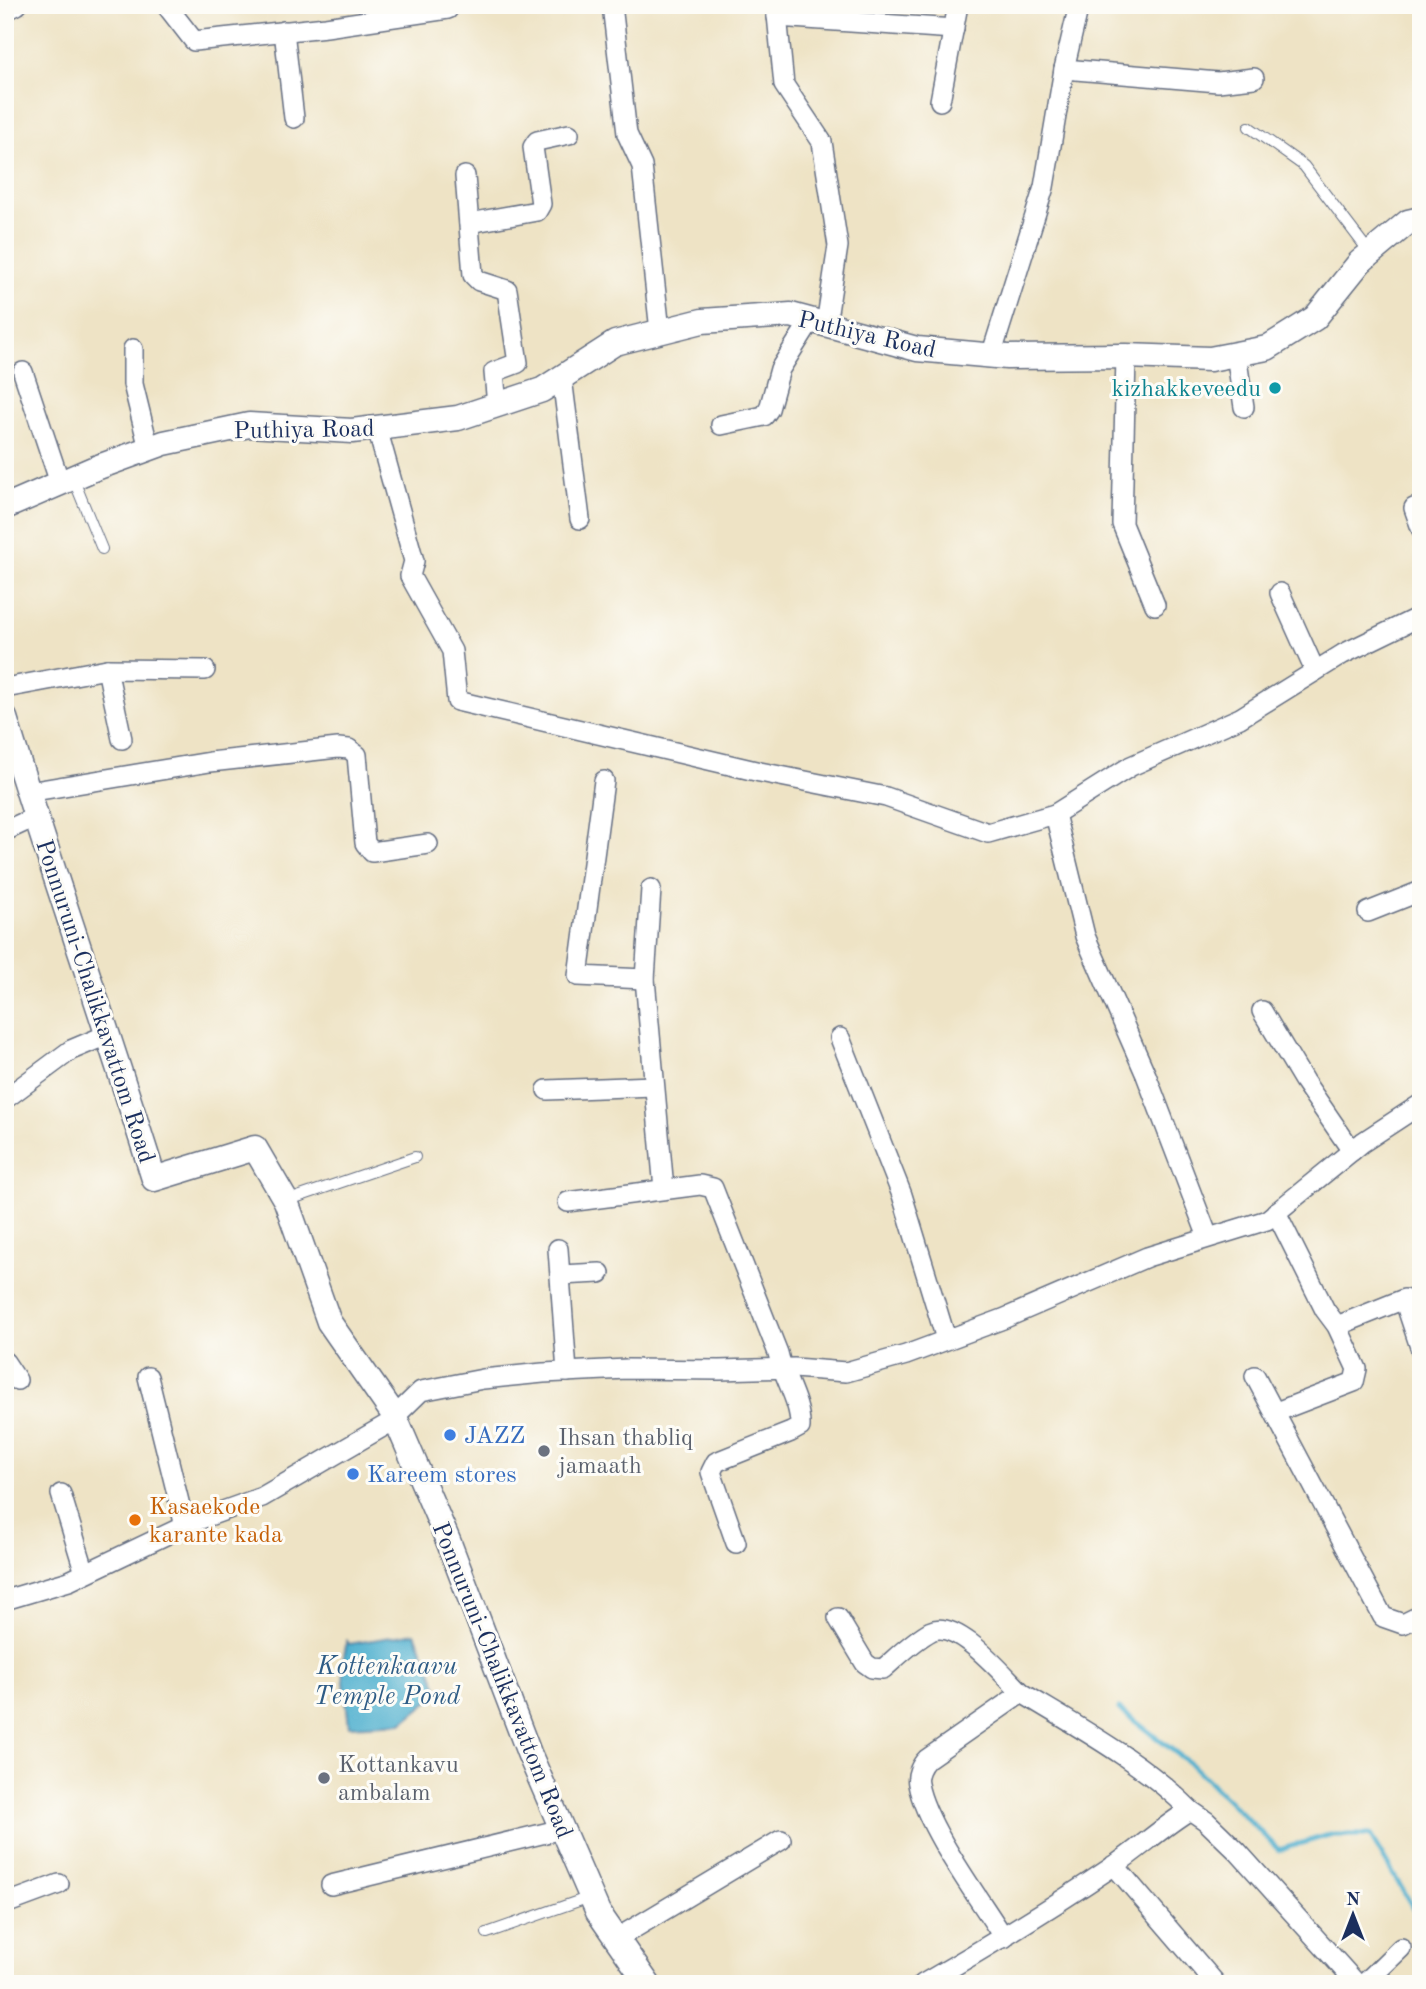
<svg xmlns="http://www.w3.org/2000/svg" width="1426" height="1989" font-family="'Old Standard TT',serif">
<rect width="100%" height="100%" fill="#fdfcf7"/>
<filter id="ink" filterUnits="userSpaceOnUse"><feTurbulence type="fractalNoise" baseFrequency=".0143" numOctaves="2"/><feDisplacementMap in="SourceGraphic" scale="14" xChannelSelector="R" yChannelSelector="G"/><feConvolveMatrix kernelMatrix="1 2 1 2 8 2 1 2 1" color-interpolation-filters="sRGB"/></filter>
<filter id="wash" filterUnits="userSpaceOnUse"><feTurbulence type="fractalNoise" baseFrequency=".00686" numOctaves="4" result="noise"/><feDisplacementMap in="SourceGraphic" scale="28" xChannelSelector="R" yChannelSelector="G"/><feGaussianBlur stdDeviation="1.57" result="paint"/><feColorMatrix in="noise" values="0 0 0 0 0 0 0 0 0 0 0 0 0 0 0 0 0 1.4 0 .05"/><feComposite in="paint" operator="in"/></filter>
<g filter="url(#wash)">
<rect width="100%" height="100%" fill="#eee3c5"/>
<!-- water -->
<polygon fill="#50b0cf" stroke="#367096" stroke-width="2" points="415,1633 440,1692 402,1723 349,1726 342,1665 347,1641 349,1644"/>
<g fill="none" stroke-linecap="round" stroke-linejoin="round">
<!-- stream -->
<polyline stroke="#50b0cf" stroke-width="5" points="1119,1709 1192,1765 1279,1850 1329,1835 1370,1835 1421,1921"/>
</g>
</g>
<g filter="url(#ink)">
<g fill="none" stroke-linecap="round" stroke-linejoin="round">
<!-- service casing -->
<g stroke="#656e82" stroke-width="12">
<g id="service">
<polyline points="1249,127 1304,166 1370,253"/>
<polyline points="73,478 102,549"/>
<polyline points="286,1201 415,1157"/>
<polyline points="487,1933 590,1897"/>
</g>
</g>
<!-- minor casing -->
<g stroke="#656e82" stroke-width="22">
<g id="minor">
<polyline points="166,5 194,41 326,27 448,9"/>
<polyline points="612,5 627,134 642,166 660,331"/>
<polyline points="776,5 784,85 822,142 838,246 826,325"/>
<polyline points="5,11 17,5"/>
<polyline points="777,17 954,29"/>
<polyline points="284,31 294,118"/>
<polyline points="1064,69 1218,82 1254,78"/>
<polyline points="940,101 958,5"/>
<polyline points="465,176 473,275 479,281 507,290 518,363 494,372 497,406"/>
<polyline points="469,223 537,211 541,204 533,147 537,141 569,134"/>
<polyline points="133,349 133,384 149,449"/>
<polyline points="1236,354 1244,407"/>
<polyline points="991,356 1044,187 1064,69 1079,5"/>
<polyline points="1126,356 1122,524 1155,605"/>
<polyline points="23,372 60,483"/>
<polyline points="562,378 580,519"/>
<polyline points="721,425 764,416 769,409 780,369 811,320"/>
<polyline points="377,428 414,561 410,576 452,651 457,701 760,772 886,797 988,833 1055,814"/>
<polyline points="1414,508 1421,528"/>
<polyline points="1280,593 1315,671"/>
<polyline points="107,669 122,739"/>
<polyline points="5,688 107,669 205,670"/>
<polyline points="604,781 578,976 645,979"/>
<polyline points="28,792 210,762 338,748 349,749 357,755 365,843 372,852 428,844"/>
<polyline points="5,831 35,817"/>
<polyline points="651,889 645,979 664,1189"/>
<polyline points="1368,912 1421,891"/>
<polyline points="1262,1011 1304,1081 1352,1151"/>
<polyline points="840,1038 902,1195 946,1339"/>
<polyline points="547,1090 654,1086"/>
<polyline points="5,1099 71,1050 109,1034"/>
<path d="M568 1202 700 1185 713 1188 778 1353C783 1377 801 1402 800 1427L791 1432 716 1462 711 1472 736 1543"/>
<polyline points="1276,1212 1325,1310 1337,1326 1357,1369 1354,1382 1276,1412"/>
<polyline points="1208,1237 1146,1075 1085,936 1055,814 1131,766 1240,718 1343,654 1421,616"/>
<polyline points="558,1249 567,1372"/>
<polyline points="560,1275 600,1273"/>
<polyline points="1337,1326 1404,1299 1421,1350"/>
<polyline points="5,1362 17,1380"/>
<polyline points="1255,1376 1383,1617 1403,1624 1421,1615"/>
<polyline points="148,1377 185,1526"/>
<polyline points="61,1494 85,1573"/>
<polyline points="5,1600 69,1581 195,1521 262,1497 386,1425 421,1391 483,1379 543,1373 627,1369 719,1370 794,1368 846,1372 906,1355 1003,1319 1147,1257 1267,1220 1363,1142 1421,1104"/>
<path d="M838 1618 865 1663 872 1668 883 1669C898 1656 914 1640 931 1631 957 1618 1004 1676 1022 1693"/>
<polyline points="1114,1865 1216,1984"/>
<polyline points="331,1885 562,1829"/>
<polyline points="5,1904 59,1884"/>
<path d="M1004 1938C979 1898 926 1827 918 1784 916 1775 921 1765 927 1759L1016 1697 1022 1693C1078 1727 1144 1763 1190 1810"/>
<polyline points="616,1939 781,1840"/>
<path d="M923 1984C987 1947 1050 1909 1112 1867 1139 1849 1162 1827 1190 1810L1206 1821 1238 1852 1357 1984"/>
<polyline points="1364,1984 1401,1948"/>
</g>
</g>
<!-- tertiary casing -->
<g stroke="#656e82" stroke-width="27">
<g id="tertiary">
<polyline points="5,507 93,469 164,443 249,425 352,431 458,418 542,390 615,343 702,321 791,315 917,349 1007,357 1126,356 1210,359 1267,348 1315,318 1360,262 1408,222 1421,219"/>
<path d="M5 718C52 872 106 1025 154 1179L255 1148 286 1201 329 1322 394 1415 449 1543 529 1753 598 1912 648 1984"/>
</g>
</g>
<!-- service -->
<use href="#service" stroke="#fff" stroke-width="10"/>
<!-- minor -->
<use href="#minor" stroke="#fff" stroke-width="19"/>
<!-- tertiary -->
<use href="#tertiary" stroke="#fff" stroke-width="24"/>
</g>
</g>
<!-- markers -->
<circle fill="#0f9aa8" stroke="#fdfcf7" stroke-width="2.5" cx="1275" cy="388" r="7"/>
<g fill="#3f7fe0" stroke="#fdfcf7" stroke-width="2.5">
<circle cx="450" cy="1435" r="7"/>
<circle cx="353" cy="1474" r="7"/>
</g>
<g fill="#6b7280" stroke="#fdfcf7" stroke-width="2.5">
<circle cx="544" cy="1451" r="7"/>
<circle cx="324" cy="1778" r="7"/>
</g>
<circle fill="#e8710a" stroke="#fdfcf7" stroke-width="2.5" cx="135" cy="1520" r="7"/>
<g text-anchor="middle" stroke-width="6" stroke-linejoin="round" paint-order="stroke">
<!-- street labels -->
<g font-size="24" fill="#1b2f5e" stroke="#fdfcf7">
<text transform="translate(867 334) rotate(13)" y="8">Puthiya Road</text>
<text transform="translate(304 429) rotate(-1)" y="8">Puthiya Road</text>
<text transform="translate(96 1001) rotate(72)" y="8">Ponnuruni-Chalikkavattom Road</text>
<text transform="translate(503 1680) rotate(68)" y="8">Ponnuruni-Chalikkavattom Road</text>
</g>
<!-- culture labels -->
<g font-size="24" fill="#0d838f" stroke="#fdfcf7" text-anchor="end">
<text x="1261" y="396">kizhakkeveedu</text>
</g>
<!-- shop labels -->
<g font-size="24" fill="#366cbe" stroke="#fdfcf7" text-anchor="start">
<text x="464" y="1443">JAZZ</text>
<text x="367" y="1482">Kareem stores</text>
</g>
<!-- worship labels -->
<g font-size="24" fill="#5b616d" stroke="#fdfcf7" text-anchor="start">
<text x="558" y="1445">Ihsan thabliq<tspan x="558" dy="28">jamaath</tspan></text>
<text x="338" y="1772">Kottankavu<tspan x="338" dy="28">ambalam</tspan></text>
</g>
<!-- food labels -->
<g font-size="24" fill="#c56008" stroke="#fdfcf7" text-anchor="start">
<text x="149" y="1514">Kasaekode<tspan x="149" dy="28">karante kada</tspan></text>
</g>
<!-- water labels -->
<g font-size="26" font-style="italic" fill="#2e5c86" stroke="#fdfcf7">
<text x="387" y="1674">Kottenkaavu<tspan x="387" dy="30">Temple Pond</tspan></text>
</g>
</g>
<!-- margin -->
<rect width="1426" height="1989" fill="none" stroke="#fdfcf7" stroke-width="28"/>
<!-- north arrow -->
<g transform="translate(1353 1915)" stroke="#fdfcf7" stroke-width="5" paint-order="stroke">
<path d="M0-5L12 26L0 18L-12 26Z" fill="#1b2f5e"/>
<text y="-10" font-size="19" font-weight="bold" text-anchor="middle" fill="#1b2f5e">N</text>
</g>
</svg>
